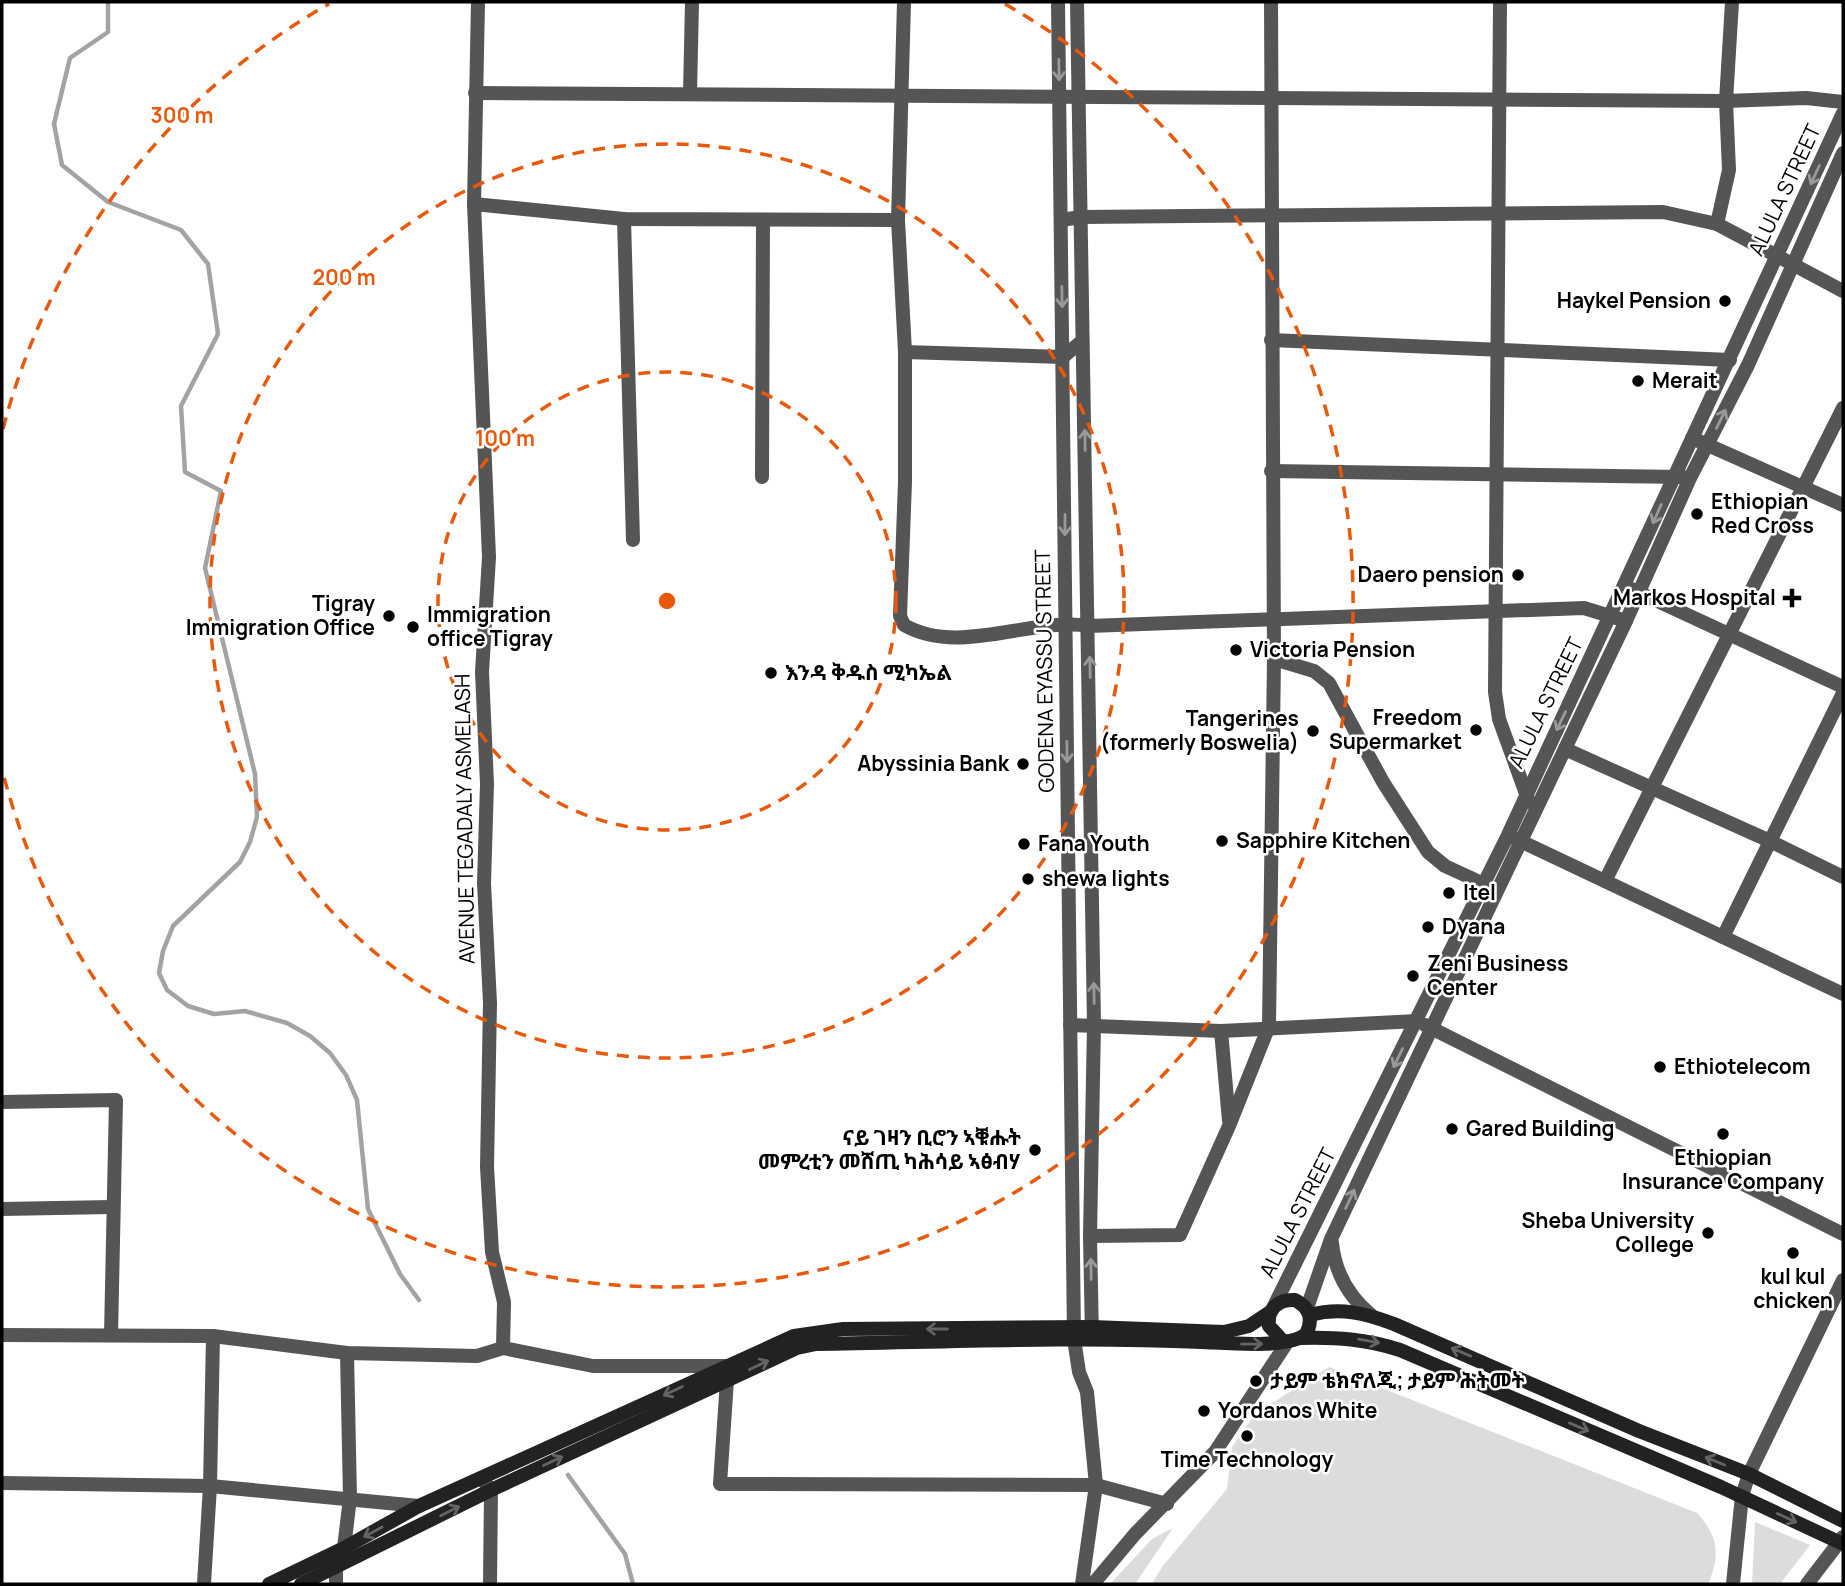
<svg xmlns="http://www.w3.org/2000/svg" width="1845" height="1586" font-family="Manrope,'Noto Sans Ethiopic',sans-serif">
<rect width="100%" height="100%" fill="#fff"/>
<!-- green -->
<g fill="#dcdcdc">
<path d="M1329 1367 1697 1513C1718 1536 1721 1555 1708 1584H1152L1162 1567 1227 1489 1232 1447 1255 1414Z"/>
<polygon points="1755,1522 1810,1545 1780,1584 1752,1584"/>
<polygon points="1173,1528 1135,1584 1110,1584 1152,1539"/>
</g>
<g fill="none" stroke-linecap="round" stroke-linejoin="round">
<!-- stream -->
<g stroke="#a3a3a3" stroke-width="4.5">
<polyline points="108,2 108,32 70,58 54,124 62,165 108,202 181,230 208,264 218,334 181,406 185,472 221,491 205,568 255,774 257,817 250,842 240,862 173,926 163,951 159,973 167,990 188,1006 214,1014 245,1011 287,1023 310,1036 330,1053 346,1075 357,1100 368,1209 400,1274 419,1300"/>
<polyline points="568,1475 625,1554 633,1584"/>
</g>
<!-- minor -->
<g stroke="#555" stroke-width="14">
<polyline points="478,2 474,204 489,557 482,672 487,784 484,883 490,1003 487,1167 492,1252 504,1302 503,1348"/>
<path d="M904 2 898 220 905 352V482L900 616 904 625C960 657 1033 616 1089 626L1584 608 1626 621"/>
<polyline points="1500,2 1495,692 1499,719 1529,802"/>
<polyline points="475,93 1726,101 1806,98 1843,102"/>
<polyline points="690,94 692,2"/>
<polyline points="474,204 624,219 898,220"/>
<polyline points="624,219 633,540"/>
<polyline points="1061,220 1081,217 1663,212 1717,224 1843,291"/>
<polyline points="1717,224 1729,170 1726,101 1732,2"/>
<polyline points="1271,340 1730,360"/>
<polyline points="905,352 1063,357 1082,341"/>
<polyline points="1692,438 1843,505"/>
<polyline points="1271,471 1683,477"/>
<polyline points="762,477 763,220"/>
<polyline points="1625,586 1843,687"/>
<polyline points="1274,659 1314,671 1329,683 1383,782 1428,852 1445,866 1484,884"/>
<polyline points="1565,749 1770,841 1843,877"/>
<polyline points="1512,837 1843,994"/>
<polyline points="1605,881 1843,408"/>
<polyline points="1723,937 1843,693"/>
<polyline points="1070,1025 1221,1031 1417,1021"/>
<polyline points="1221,1031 1229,1121"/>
<polyline points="2,1102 116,1100 111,1335"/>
<polyline points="2,1209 112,1207"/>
<polyline points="1090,1236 1180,1235 1229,1126 1269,1026 1274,659 1271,2"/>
<polyline points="2,1335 213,1336 347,1353 477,1356 503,1348 593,1366 724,1366"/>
<polyline points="1074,1339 1079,1372 1087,1392 1096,1485 1082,1584"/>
<polyline points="727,1380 720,1484 1096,1485 1167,1504"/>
<polyline points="1749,1474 1843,1280"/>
<polyline points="2,1483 210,1486 419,1506"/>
<polyline points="204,1584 210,1486 213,1336"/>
<polyline points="336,1584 336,1567 344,1548 350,1498 347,1353"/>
<polyline points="1093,1584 1135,1534 1215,1452 1288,1341"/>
</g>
<!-- tertiary -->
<g stroke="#555" stroke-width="14">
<polyline points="1058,2 1074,1337"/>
<polyline points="1077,2 1094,1025 1090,1236 1092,1337"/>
<polyline points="1425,1025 1843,1234"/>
<path d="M1332 1243C1335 1273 1349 1297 1372 1316"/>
<polyline points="1274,1306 1508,835 1843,113"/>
<polyline points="1307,1308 1331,1239 1626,621 1690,478 1748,365 1843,153"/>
<polyline points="482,1479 491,1490 490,1584"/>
<polyline points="1733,1584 1742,1496 1749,1474"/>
<polyline points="1807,1584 1843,1537"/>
</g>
<!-- secondary -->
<g stroke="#222" stroke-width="14">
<path d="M1310 1315C1340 1307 1365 1313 1394 1324L1639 1431 1749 1474 1843 1521"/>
<path d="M1301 1338C1336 1337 1366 1339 1400 1350L1721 1487 1843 1544"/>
<polyline points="269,1584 344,1548 419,1506 794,1336 843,1329 1092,1327 1224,1332 1249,1326 1270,1312"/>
<path d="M301 1584 491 1490 797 1348 816 1344C945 1342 1073 1336 1202 1342 1226 1343 1289 1349 1306 1334 1314 1319 1309 1307 1295 1300 1278 1299 1267 1309 1269 1326L1282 1340"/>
</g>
</g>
<!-- one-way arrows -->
<defs><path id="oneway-shaft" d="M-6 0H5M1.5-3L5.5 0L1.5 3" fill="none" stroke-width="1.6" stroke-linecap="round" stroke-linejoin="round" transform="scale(1.75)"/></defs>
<g stroke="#999">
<use href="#oneway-shaft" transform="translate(1059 70) rotate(89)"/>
<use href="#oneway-shaft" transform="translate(1815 175) rotate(115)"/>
<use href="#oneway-shaft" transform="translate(1062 297) rotate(89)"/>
<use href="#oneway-shaft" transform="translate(1721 419) rotate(-64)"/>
<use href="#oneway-shaft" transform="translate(1085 440) rotate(-91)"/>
<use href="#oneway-shaft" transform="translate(1657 514) rotate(114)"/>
<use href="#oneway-shaft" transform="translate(1065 525) rotate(90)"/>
<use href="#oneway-shaft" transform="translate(1090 667) rotate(-91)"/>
<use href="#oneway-shaft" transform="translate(1561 721) rotate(116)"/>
<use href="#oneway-shaft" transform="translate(1067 752) rotate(89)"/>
<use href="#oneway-shaft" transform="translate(1094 993) rotate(-91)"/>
<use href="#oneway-shaft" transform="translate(1398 1058) rotate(116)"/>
<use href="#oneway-shaft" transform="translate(1350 1199) rotate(-65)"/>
<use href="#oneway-shaft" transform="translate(1091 1269) rotate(-91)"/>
</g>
<g stroke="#646464">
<use href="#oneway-shaft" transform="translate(937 1329) rotate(180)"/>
<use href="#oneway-shaft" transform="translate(1369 1341) rotate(10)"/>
<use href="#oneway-shaft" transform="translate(1252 1344) rotate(-1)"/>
<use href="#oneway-shaft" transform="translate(1461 1352) rotate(-157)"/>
<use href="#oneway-shaft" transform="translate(759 1365) rotate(-25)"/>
<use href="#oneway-shaft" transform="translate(673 1391) rotate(155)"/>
<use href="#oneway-shaft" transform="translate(1579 1427) rotate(23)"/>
<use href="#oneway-shaft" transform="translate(553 1461) rotate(-25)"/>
<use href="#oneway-shaft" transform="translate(1715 1461) rotate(-158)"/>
<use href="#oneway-shaft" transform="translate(450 1511) rotate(-27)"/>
<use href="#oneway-shaft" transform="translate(1787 1518) rotate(25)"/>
<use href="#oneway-shaft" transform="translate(373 1532) rotate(151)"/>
</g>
<!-- distance rings -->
<g fill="none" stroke="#e8590c" stroke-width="3.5" stroke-dasharray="12 9">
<circle cx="667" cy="601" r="229"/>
<circle cx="667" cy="601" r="457"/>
<path d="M3 429A686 686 0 0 1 329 4M1005 4A686 686 0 1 1 3 773"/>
</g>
<!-- markers -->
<g fill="#000" stroke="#fff" stroke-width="2.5">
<circle cx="1725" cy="301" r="7"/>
<circle cx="1638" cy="381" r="7"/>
<circle cx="1697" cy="514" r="7"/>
<circle cx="1518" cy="575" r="7"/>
<path d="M1788.5 587.5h7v7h7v7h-7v7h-7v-7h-7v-7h7z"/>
<circle cx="389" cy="616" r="7"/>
<circle cx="413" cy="627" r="7"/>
<circle cx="1236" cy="650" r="7"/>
<circle cx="771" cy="673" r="7"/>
<circle cx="1476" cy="730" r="7"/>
<circle cx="1313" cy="731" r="7"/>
<circle cx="1023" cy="764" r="7"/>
<circle cx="1222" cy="841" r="7"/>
<circle cx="1024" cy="844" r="7"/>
<circle cx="1028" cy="879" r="7"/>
<circle cx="1449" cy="893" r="7"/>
<circle cx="1428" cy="927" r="7"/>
<circle cx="1413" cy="976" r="7"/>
<circle cx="1660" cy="1067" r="7"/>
<circle cx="1452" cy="1129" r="7"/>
<circle cx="1723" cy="1134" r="7"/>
<circle cx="1035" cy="1150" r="7"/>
<circle cx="1708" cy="1233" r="7"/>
<circle cx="1793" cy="1253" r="7"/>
<circle cx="1256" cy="1381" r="7"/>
<circle cx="1204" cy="1411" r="7"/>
<circle cx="1247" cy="1436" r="7"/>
</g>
<g text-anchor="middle" stroke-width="5" stroke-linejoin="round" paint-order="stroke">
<!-- street labels -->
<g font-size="21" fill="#000" stroke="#fff">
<text transform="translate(1785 190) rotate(-65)" y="7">ALULA STREET</text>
<text transform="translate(1045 671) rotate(-91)" y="7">GODENA EYASSU STREET</text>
<text transform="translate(1546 703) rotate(-64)" y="7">ALULA STREET</text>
<text transform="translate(465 819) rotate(-91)" y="7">AVENUE TEGADALY ASMELASH</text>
<text transform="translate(1298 1213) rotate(-63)" y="7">ALULA STREET</text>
</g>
<!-- poi labels -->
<g font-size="21" font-weight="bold" fill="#000" stroke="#fff" text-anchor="start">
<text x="1711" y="308" text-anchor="end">Haykel Pension</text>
<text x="1652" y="388">Merait</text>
<text x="1711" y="509">Ethiopian<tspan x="1711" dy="24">Red Cross</tspan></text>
<text x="1504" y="582" text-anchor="end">Daero pension</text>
<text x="1776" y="605" text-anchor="end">Markos Hospital</text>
<text x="375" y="611" text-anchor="end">Tigray<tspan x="375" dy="24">Immigration Office</tspan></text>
<text x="427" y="622">Immigration<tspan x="427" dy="24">office Tigray</tspan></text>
<text x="1250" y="657">Victoria Pension</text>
<text x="785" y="680">እንዳ ቅዱስ ሚካኤል</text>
<text x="1462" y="725" text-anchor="end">Freedom<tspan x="1462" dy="24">Supermarket</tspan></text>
<text x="1299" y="726" text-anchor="end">Tangerines<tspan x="1299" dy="24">(formerly Boswelia)</tspan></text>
<text x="1009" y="771" text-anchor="end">Abyssinia Bank</text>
<text x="1236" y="848">Sapphire Kitchen</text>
<text x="1038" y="851">Fana Youth</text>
<text x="1042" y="886">shewa lights</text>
<text x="1463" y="900">Itel</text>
<text x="1442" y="934">Dyana</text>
<text x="1427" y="971">Zeni Business<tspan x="1427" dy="24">Center</tspan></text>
<text x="1674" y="1074">Ethiotelecom</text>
<text x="1466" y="1136">Gared Building</text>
<text x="1021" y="1145" text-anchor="end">ናይ ገዛን ቢሮን ኣቑሑት<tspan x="1021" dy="24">መምረቲን መሸጢ ካሕሳይ ኣፅብሃ</tspan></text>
<text x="1723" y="1165" text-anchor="middle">Ethiopian<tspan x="1723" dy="24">Insurance Company</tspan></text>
<text x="1694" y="1228" text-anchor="end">Sheba University<tspan x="1694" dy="24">College</tspan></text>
<text x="1793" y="1284" text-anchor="middle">kul kul<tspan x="1793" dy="24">chicken</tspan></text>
<text x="1270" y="1388">ታይም ቴክኖለጂ; ታይም ሕትመት</text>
<text x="1218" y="1418">Yordanos White</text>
<text x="1247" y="1467" text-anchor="middle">Time Technology</text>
</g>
</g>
<circle cx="667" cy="601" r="10" fill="#e8590c" stroke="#fff" stroke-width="3.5"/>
<g font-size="21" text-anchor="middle" font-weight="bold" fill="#e8590c" stroke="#fff" stroke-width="5" stroke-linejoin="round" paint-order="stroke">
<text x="182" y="123">300 m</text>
<text x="344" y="285">200 m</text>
<text x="505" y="446">100 m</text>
</g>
<!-- border -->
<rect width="1845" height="1586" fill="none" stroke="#000000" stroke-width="7"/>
</svg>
